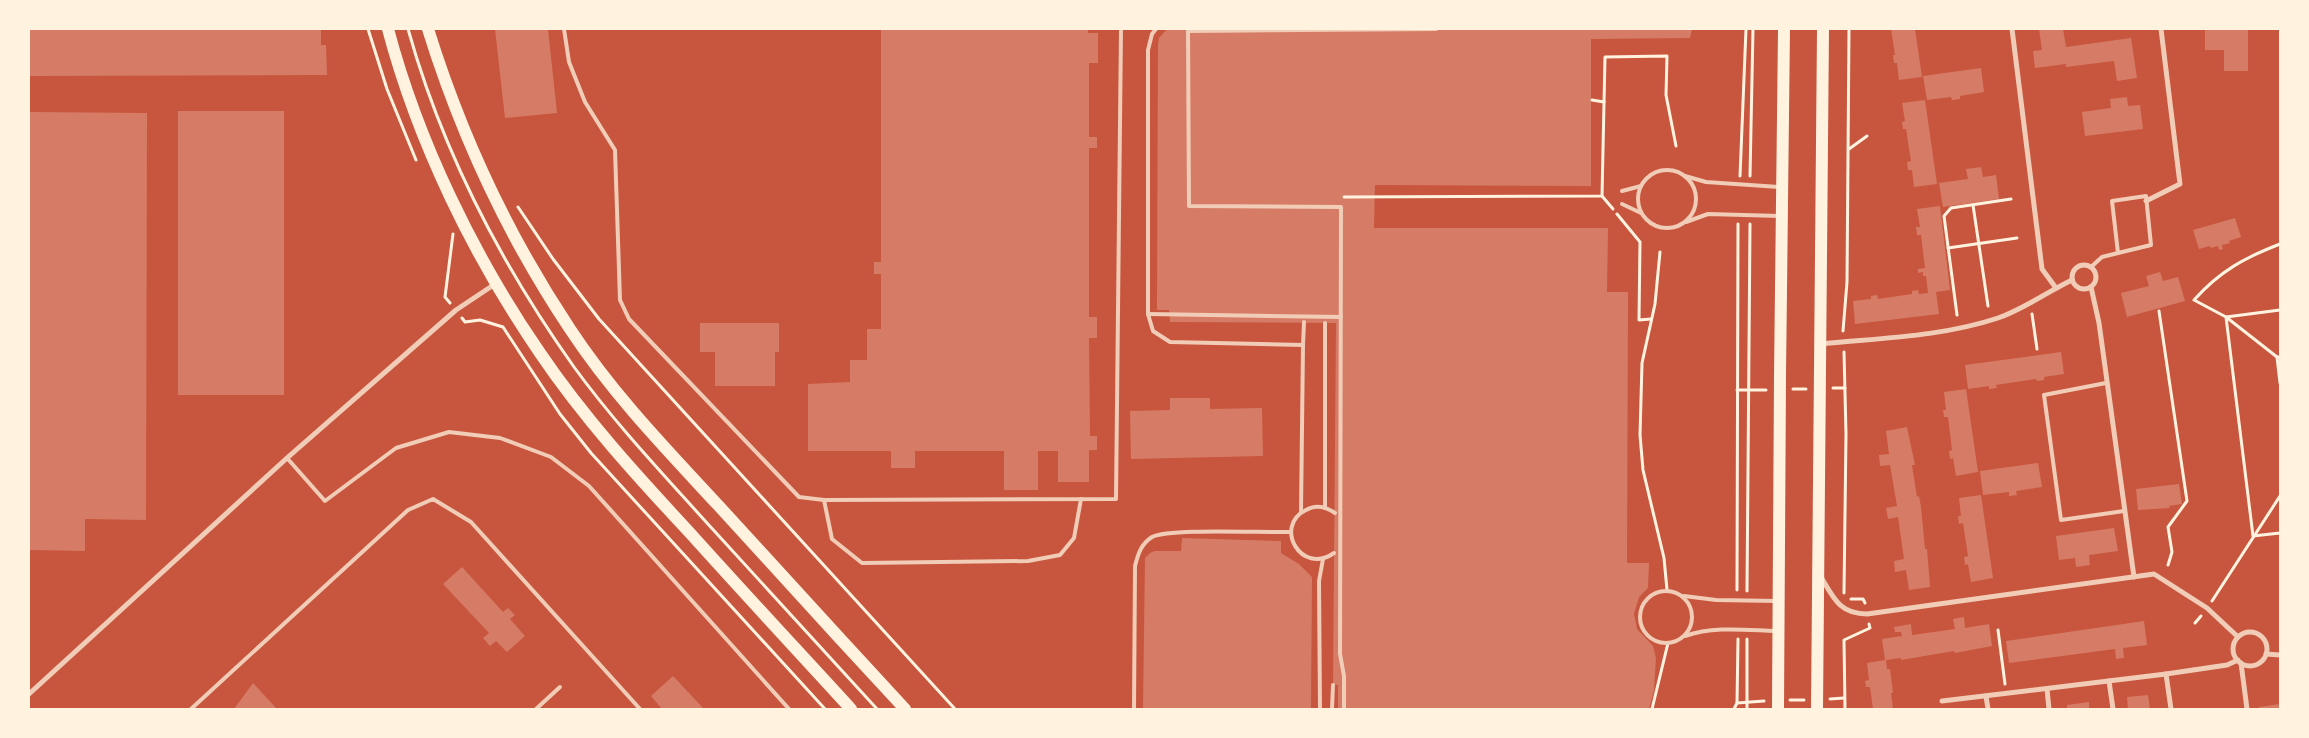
<svg xmlns="http://www.w3.org/2000/svg" width="2309" height="738" font-family="Raleway,sans-serif">
<rect width="100%" height="100%" fill="#c8553d"/>
<!-- building -->
<g fill="#d67c66">
<polygon points="29,29 321,29 321,45 326,45 327,75 29,76"/>
<polygon points="495,29 548,29 557,113 505,118"/>
<polygon points="881,29 1088,29 1088,33 1098,33 1098,63 1089,63 1089,137 1097,137 1097,148 1089,148 1089,317 1097,317 1097,338 1089,338 1090,436 1097,436 1097,450 1089,450 1089,482 1058,482 1058,451 1038,451 1038,490 1004,490 1004,451 915,451 915,468 891,468 891,451 808,451 808,384 850,382 850,360 867,360 867,329 881,329 881,274 874,274 874,262 881,262"/>
<polygon points="1167,29 1692,29 1690,38 1591,39 1591,186 1375,185 1374,228 1608,228 1607,292 1628,292 1627,563 1649,563 1648,588 1639,597 1634,614 1637,629 1653,646 1656,658 1654,690 1649,709 1338,709 1338,685 1333,685 1336,323 1170,322 1169,310 1157,310 1158,44 1159,38"/>
<polygon points="1891,29 1915,29 1922,77 1899,80 1897,63 1894,63 1893,55 1895,55"/>
<polygon points="2039,29 2063,29 2066,47 2131,38 2137,78 2117,81 2114,61 2066,67 2066,64 2035,68 2033,51 2042,50"/>
<polygon points="2205,29 2248,29 2248,71 2224,71 2224,50 2205,50"/>
<polygon points="1981,68 1984,92 1960,96 1960,99 1952,100 1951,97 1927,100 1923,76"/>
<polygon points="2127,97 2128,106 2140,105 2143,129 2085,136 2082,112 2111,108 2110,99"/>
<polygon points="1925,100 1937,184 1914,187 1912,170 1908,170 1907,162 1911,161 1906,129 1903,129 1902,122 1905,121 1902,103"/>
<rect x="178" y="111" width="106" height="284"/>
<polygon points="29,112 147,113 146,520 85,519 85,551 29,550"/>
<polygon points="1981,167 1983,177 1996,175 1999,199 1943,207 1939,183 1968,179 1966,169"/>
<polygon points="1940,206 1950,290 1936,292 1939,314 1855,324 1853,301 1871,299 1871,296 1877,295 1878,299 1912,294 1912,291 1918,290 1919,294 1928,293 1926,276 1923,276 1923,272 1918,273 1918,269 1925,268 1921,235 1917,235 1916,227 1920,227 1917,209"/>
<polygon points="2235,218 2241,237 2229,241 2230,243 2222,245 2223,249 2219,250 2218,246 2211,248 2210,246 2199,249 2193,230"/>
<polygon points="2160,272 2163,281 2178,277 2185,301 2127,317 2121,293 2149,286 2146,276"/>
<polygon points="700,323 779,323 779,352 775,352 775,386 715,386 715,352 700,352"/>
<polygon points="2061,352 2064,374 2044,377 2044,380 2037,381 2036,379 1996,385 1997,388 1989,389 1989,386 1968,389 1965,365"/>
<polygon points="1966,389 1978,472 1956,476 1953,458 1950,459 1949,451 1952,450 1948,417 1944,417 1943,410 1946,410 1944,392"/>
<polygon points="1170,398 1210,398 1210,409 1262,408 1263,456 1131,459 1130,411 1170,410"/>
<polygon points="1907,427 1915,465 1912,465 1917,497 1919,496 1921,507 1925,549 1927,549 1930,587 1909,590 1906,570 1895,572 1894,561 1904,559 1898,517 1888,519 1886,508 1897,506 1890,465 1880,466 1879,455 1889,454 1886,431"/>
<polygon points="2038,463 2042,487 2016,491 2017,495 2009,496 2009,492 1983,495 1980,471"/>
<polygon points="2179,484 2182,504 2169,506 2170,508 2138,510 2136,489"/>
<polygon points="1981,495 1993,578 1971,582 1968,564 1965,565 1964,557 1968,556 1963,523 1959,524 1958,516 1961,516 1959,498"/>
<polygon points="2114,528 2118,551 2089,555 2090,565 2076,567 2075,558 2059,560 2056,536"/>
<polygon points="1182,538 1281,541 1281,553 1299,564 1312,577 1311,709 1143,709 1145,558 1150,553 1155,551 1181,551"/>
<polygon points="462,567 503,612 508,608 515,615 510,619 525,636 507,652 496,641 490,646 483,638 489,633 443,584"/>
<polygon points="1964,617 1965,628 1989,624 1992,646 1955,653 1954,651 1901,660 1901,658 1886,660 1887,669 1890,669 1893,693 1891,693 1893,709 1873,709 1870,687 1866,687 1865,681 1869,680 1867,663 1885,660 1882,639 1902,636 1901,632 1895,632 1894,627 1911,624 1912,635 1955,629 1953,619"/>
<polygon points="2144,621 2147,645 2123,648 2124,658 2116,659 2115,649 2009,663 2006,641"/>
<polygon points="673,676 704,709 662,709 651,696"/>
<polygon points="253,683 277,709 234,709"/>
<polygon points="2148,695 2150,709 2128,709 2127,697"/>
<polygon points="2089,702 2089,709 2067,709 2067,705"/>
<polygon points="2280,704 2280,709 2259,709 2259,707"/>
</g>
<g fill="none" stroke-linecap="round" stroke-linejoin="round">
<!-- path -->
<g stroke="#fff3e0" stroke-width="3">
<polyline points="368,29 387,89 416,160"/>
<path d="M408 29C442 150 501 264 574 367 614 422 661 472 707 523 764 585 821 647 877 709"/>
<polyline points="1592,100 1604,102"/>
<polyline points="1849,149 1867,136"/>
<polyline points="1740,176 1746,29"/>
<polyline points="1750,176 1753,29"/>
<polyline points="1602,196 1613,209"/>
<polyline points="1344,197 1602,196 1605,57 1667,56 1666,95 1676,146"/>
<polyline points="1973,205 1988,306"/>
<polyline points="518,207 553,259 599,319 955,709"/>
<polyline points="1617,214 1640,242 1639,320 1651,319"/>
<polyline points="1948,248 2017,238"/>
<polyline points="1660,252 1655,304 1642,363 1640,435 1643,470 1664,558 1667,590"/>
<polyline points="450,303 445,297 453,234"/>
<polyline points="2280,310 2226,317 2253,536 2280,533"/>
<polyline points="2159,311 2187,501 2168,527 2172,552 2168,565"/>
<polyline points="2032,314 2037,349"/>
<polyline points="1957,315 1944,216 1951,208 2011,199"/>
<polyline points="462,318 465,322 480,320 503,327 560,414 591,453 825,709"/>
<polyline points="1843,331 1847,282 1849,29"/>
<polyline points="1844,352 1846,434 1844,593"/>
<path d="M2277 357 2226 317 2194 300C2220 271 2244 258 2280 244"/>
<polyline points="2280,357 2277,357 2280,383"/>
<polyline points="1833,388 1845,388"/>
<polyline points="1793,389 1806,389"/>
<polyline points="1737,390 1766,390"/>
<polyline points="1737,590 1738,224"/>
<polyline points="1747,591 1750,224"/>
<polyline points="1851,599 1863,599 1865,603"/>
<polyline points="2212,601 2280,496"/>
<polyline points="2195,623 2201,616"/>
<polyline points="1998,630 2005,684"/>
<polyline points="1830,699 1844,698"/>
<polyline points="1790,700 1804,700"/>
<polyline points="1737,703 1764,701"/>
<polyline points="1652,709 1668,643"/>
<polyline points="1734,709 1737,703 1738,639"/>
<polyline points="1747,709 1747,639"/>
<polyline points="1845,709 1844,640 1870,628 1869,624"/>
</g>
<!-- service -->
<g stroke="#f1ccb7" stroke-width="4">
<polyline points="564,29 569,62 585,102 615,150 620,300 629,319 799,497 824,500 1116,499 1121,29"/>
<polyline points="1156,29 1152,34 1148,50 1148,314 1153,331 1170,342 1303,345 1301,512"/>
<circle cx="1667" cy="199" r="29"/>
<polyline points="1685,176 1706,182 1779,187"/>
<polyline points="1622,191 1641,186"/>
<polygon points="2146,196 2151,245 2118,253 2112,201"/>
<polyline points="1622,204 1641,213"/>
<polyline points="1686,222 1708,214 1780,216"/>
<polyline points="2091,267 2102,257 2118,253"/>
<polyline points="1148,314 1341,317"/>
<polyline points="1303,345 1304,322"/>
<polyline points="2106,383 2044,395 2061,520 2124,511"/>
<polyline points="287,458 325,501 396,448 449,432 500,438 551,457 589,486 789,709"/>
<polyline points="824,500 832,539 862,563 1028,561 1060,555 1074,538 1081,499"/>
<polyline points="1325,508 1325,323"/>
<path d="M1334 553C1301 576 1273 526 1306 510 1316 504 1326 507 1335 513"/>
<circle cx="1666" cy="617" r="26"/>
<polyline points="1684,596 1716,600 1777,601"/>
<path d="M1685 636C1714 626 1745 630 1775 631"/>
<polyline points="191,709 408,510 433,499 471,522 640,709"/>
<polyline points="536,709 560,687"/>
<path d="M1134 709 1135 566C1138 554 1141 544 1152 537 1169 528 1265 533 1291 532"/>
<polyline points="1320,709 1319,581 1323,559"/>
<polyline points="1332,709 1333,685"/>
<polyline points="1344,709 1344,676 1340,654 1341,207 1189,206 1188,31 1436,29"/>
</g>
<!-- minor -->
<g stroke="#f1ccb7" stroke-width="5">
<polyline points="2012,29 2042,269 2056,288"/>
<polyline points="2146,201 2180,184 2161,29"/>
<circle cx="2084" cy="277" r="12"/>
<polyline points="2091,287 2099,323 2134,577"/>
<path d="M1820 344C1879 338 1941 337 1998 318 2024 309 2047 292 2072 280"/>
<path d="M1821 577C1834 599 1840 614 1867 614L2154 574 2207 608 2238 637"/>
<circle cx="2250" cy="649" r="17"/>
<polyline points="2266,654 2280,655"/>
<polyline points="2241,663 2247,709"/>
<polyline points="2109,681 2113,709"/>
<polyline points="2047,689 2049,709"/>
<polyline points="29,694 287,458 456,310 495,284"/>
<polyline points="1986,696 1988,709"/>
<polyline points="1942,701 2166,674"/>
<polyline points="2171,709 2166,674 2227,665 2238,660"/>
</g>
<!-- primary -->
<g stroke="#fff3e0" stroke-width="12">
<path d="M388 29C418 142 474 257 540 353 584 418 637 476 690 533 743 592 797 650 851 709"/>
<path d="M428 29C461 135 508 236 570 329 612 393 665 448 717 504 779 572 842 641 905 709"/>
<polyline points="1778,709 1780,376 1784,29"/>
<polyline points="1817,709 1823,29"/>
</g>
</g>
<!-- border -->
<rect width="2309" height="738" fill="none" stroke="#fff3e0" stroke-width="60"/>
</svg>
